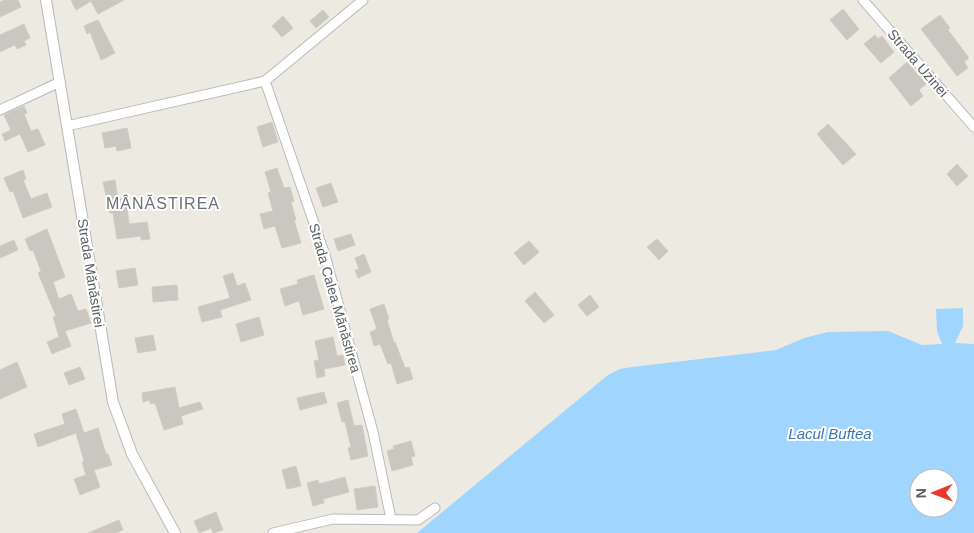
<svg xmlns="http://www.w3.org/2000/svg" width="974" height="533" font-family="Arial,sans-serif">
<rect width="100%" height="100%" fill="#edebe1"/>
<!-- water -->
<path fill="#9fd5ff" fill-rule="evenodd" d="M963 308V326L955 343 974 344V533H417L608 375 620 369 632 367 776 350 804 338 828 332 888 331 922 345 942 344 937 331 936 309ZM919 478H949V508H919Z"/>
<!-- building -->
<g fill="#cac7c0" stroke="#d2ccc0">
<polygon points="4,0 18,0 21,7 0,17 0,2"/>
<polygon points="71,0 124,0 98,14 91,1 76,10"/>
<polygon points="843,9 859,29 847,40 830,20"/>
<polygon points="323,10 329,17 316,28 310,21"/>
<polygon points="940,15 950,28 948,30 969,58 964,62 968,68 957,76 921,29"/>
<polygon points="283,16 293,28 282,37 272,26"/>
<polygon points="98,20 115,53 101,60 90,32 87,34 84,26"/>
<polygon points="24,24 30,38 24,41 26,45 17,49 15,45 0,52 0,35"/>
<polygon points="875,35 878,39 882,36 894,52 881,63 864,44"/>
<polygon points="907,62 926,84 919,90 923,96 911,106 889,78"/>
<polygon points="24,106 27,113 24,114 31,131 38,129 45,145 28,152 20,134 5,141 2,134 11,130 4,115"/>
<polygon points="272,122 278,142 263,147 257,127"/>
<polygon points="828,124 856,154 843,165 817,134"/>
<polygon points="127,128 131,148 117,151 116,146 105,148 102,133"/>
<polygon points="957,164 968,176 957,186 947,174"/>
<polygon points="277,168 284,188 290,187 294,201 291,202 296,220 294,220 301,243 282,248 275,226 264,229 260,214 273,211 268,193 271,192 265,172"/>
<polygon points="23,170 26,179 23,180 31,199 47,193 52,207 23,218 13,191 10,192 4,178"/>
<polygon points="115,180 118,199 126,198 129,224 147,222 150,239 141,240 141,236 117,239 113,213 110,213 103,182"/>
<polygon points="331,183 338,202 323,207 316,188"/>
<polygon points="47,229 65,277 53,282 59,299 71,294 78,311 86,309 91,323 65,331 71,346 52,354 47,342 59,337 53,317 56,316 38,273 41,271 33,250 30,251 25,239"/>
<polygon points="351,234 355,245 338,251 334,239"/>
<polygon points="657,239 668,251 659,260 647,247"/>
<polygon points="14,240 18,250 0,258 0,246"/>
<polygon points="529,241 539,252 524,265 514,253"/>
<polygon points="364,254 371,272 358,278 355,270 359,269 355,258"/>
<polygon points="135,268 138,285 119,288 116,271"/>
<polygon points="233,273 237,286 245,283 251,300 220,310 222,317 202,322 198,307 230,298 223,276"/>
<polygon points="314,275 324,309 303,315 299,301 285,306 280,289 298,284 297,280"/>
<polygon points="177,285 178,300 153,302 152,287"/>
<polygon points="535,292 554,315 544,323 525,301"/>
<polygon points="590,295 599,307 587,316 578,305"/>
<polygon points="384,304 389,319 387,320 394,343 395,342 405,368 409,367 413,379 397,384 391,363 388,364 380,344 374,346 370,332 377,329 370,309"/>
<polygon points="259,317 264,335 241,342 236,324"/>
<polygon points="153,335 156,350 138,353 135,338"/>
<polygon points="333,337 337,356 343,355 345,365 324,369 325,376 317,378 314,361 319,360 315,341"/>
<polygon points="17,362 27,387 0,399 0,370"/>
<polygon points="80,367 85,379 69,385 64,373"/>
<polygon points="175,387 179,408 200,402 203,409 181,416 183,424 164,430 155,403 150,404 150,400 143,402 142,393"/>
<polygon points="324,392 327,403 300,410 297,398"/>
<polygon points="348,400 354,426 362,425 368,456 351,460 348,448 351,447 345,422 342,422 337,403"/>
<polygon points="76,409 84,433 98,428 106,454 108,454 112,465 94,470 100,487 80,495 74,479 86,475 82,462 84,461 76,433 38,447 34,434 65,424 62,414"/>
<polygon points="411,441 415,456 411,457 413,465 392,471 387,451 394,449 393,446"/>
<polygon points="296,466 301,486 287,489 282,470"/>
<polygon points="345,477 349,492 323,499 324,503 313,506 307,483 318,480 319,484"/>
<polygon points="375,486 378,507 357,510 354,489"/>
<polygon points="216,512 223,530 213,533 211,528 199,533 194,521"/>
<polygon points="119,520 123,530 115,533 88,533"/>
</g>
<g fill="none" stroke-linecap="round" stroke-linejoin="round">
<!-- minor casing -->
<g stroke="#b7b9be" stroke-width="11">
<g id="minor">
<polyline points="863,0 974,127"/>
<polyline points="265,81 325,255 373,432 391,519"/>
<polyline points="0,110 60,82"/>
<polyline points="67,126 265,81 363,0"/>
<polyline points="273,533 333,519 418,520 435,508"/>
</g>
</g>
<!-- tertiary casing -->
<g stroke="#b7b9be" stroke-width="12">
<polyline id="tertiary" points="46,0 113,402 132,454 175,533"/>
</g>
<!-- minor -->
<use href="#minor" stroke="#fff" stroke-width="9"/>
<!-- tertiary -->
<use href="#tertiary" stroke="#fff" stroke-width="10"/>
</g>
<g text-anchor="middle" stroke-width="4" stroke-linejoin="round" paint-order="stroke">
<!-- street labels -->
<g font-size="14" fill="#5a5e63" stroke="#fff">
<text transform="translate(918 63) rotate(49)" y="5">Strada Uzinei</text>
<text transform="translate(91 273) rotate(81)" y="5">Strada Mănăstirei</text>
<text transform="translate(335 298) rotate(74)" y="5">Strada Calea Mănăstirea</text>
</g>
<!-- water labels -->
<g font-size="15" font-style="italic" fill="#3b75b3" stroke="#fff">
<text x="830" y="439">Lacul Buftea</text>
</g>
<!-- quarter labels -->
<g font-size="16" letter-spacing="1" fill="#6b7075" stroke="#fff">
<text x="163" y="209">MÂNĂSTIREA</text>
</g>
</g>
<!-- north arrow -->
<g transform="translate(934 493) rotate(269)"><circle r="24" fill="#ffffff" stroke="#bdbfc1"/>
<path d="M0-4L9 19L0 12L-9 19Z" fill="#ec3828"/>
<text y="-8" font-size="14" font-weight="bold" text-anchor="middle" fill="#5a5e63">N</text>
</g>
</svg>
